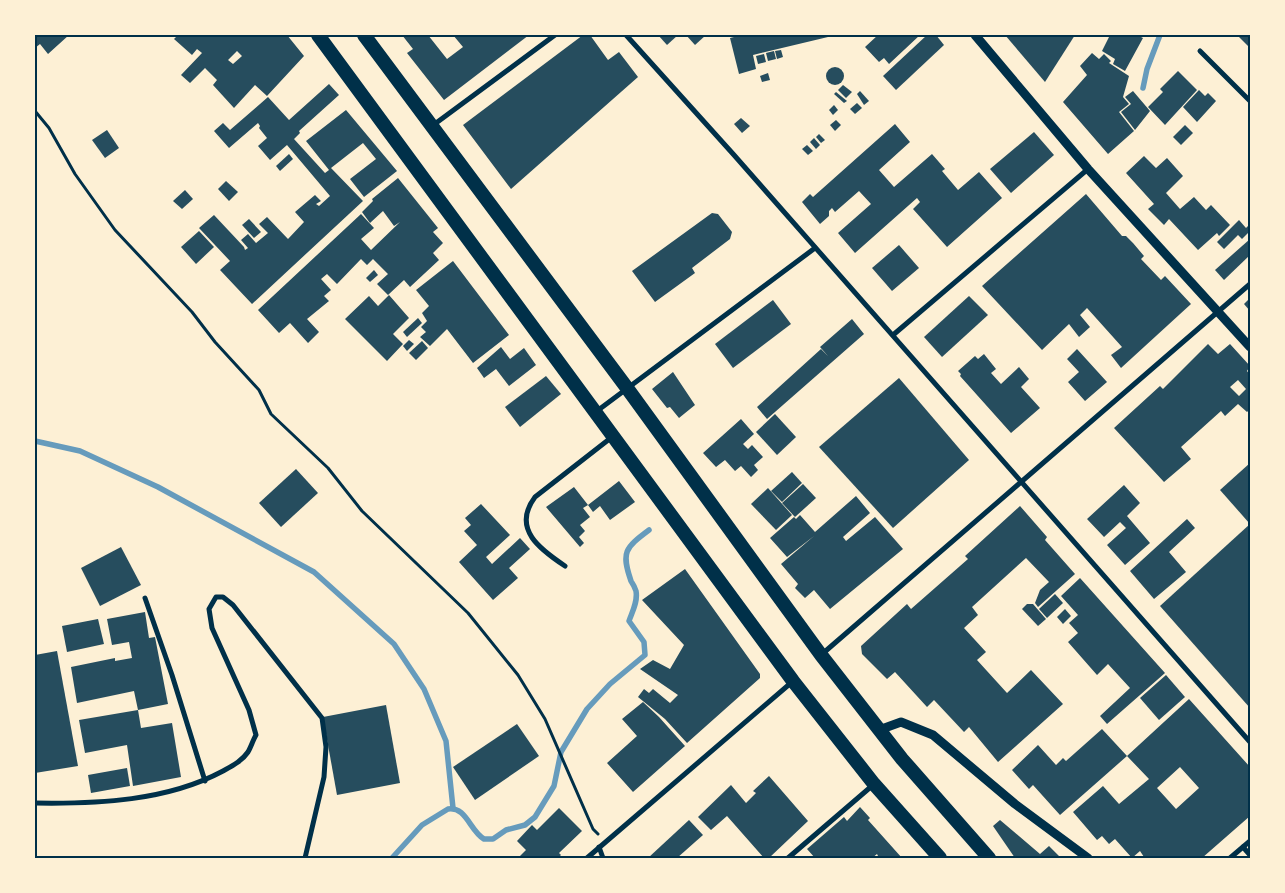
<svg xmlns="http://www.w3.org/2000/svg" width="1285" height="893" font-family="'Archivo Narrow',sans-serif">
<rect width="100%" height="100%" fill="#fdf0d5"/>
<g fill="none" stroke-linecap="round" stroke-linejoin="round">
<!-- stream -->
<g stroke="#669bbc" stroke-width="5.5">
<polyline points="1143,88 1147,69 1160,35"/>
<polyline points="35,441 80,451 158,487 314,572 394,644 424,689 446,741 453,808"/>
<path d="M392 858 422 825 448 809C466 806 470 831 484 839H493L506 830 525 825 535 817 554 786 561 752 587 709 610 684 645 655 644 642 629 621C632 612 638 602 636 591 635 588 633 584 631 581 621 552 625 548 649 530"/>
</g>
</g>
<!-- building -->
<g fill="#264d5e" fill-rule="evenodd">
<polygon points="35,35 69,35 48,54 40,44 35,48"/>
<path d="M178 35H287L304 56 267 96 255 85 234 108 213 85 217 80 205 68 190 83 181 75 202 53 197 49 192 55 174 39ZM237 51 242 56 233 64 228 60Z"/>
<polygon points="402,35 428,35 447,59 463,47 453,35 529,35 444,100 407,53 413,49"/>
<polygon points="583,35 590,35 608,60 619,52 638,77 511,189 463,125"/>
<polygon points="658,35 678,35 667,45"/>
<polygon points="686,35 706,35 695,45"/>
<polygon points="742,35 827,35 828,37 753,55 756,69 739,74 730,38"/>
<polygon points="878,35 920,35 889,64 884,58 879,62 865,47"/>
<polygon points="927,35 936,35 944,45 896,90 883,76"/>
<polygon points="1005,35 1075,35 1045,82"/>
<polygon points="1110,35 1137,35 1143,38 1125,71 1113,64 1115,59 1102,51"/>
<polygon points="1237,35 1250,35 1250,48"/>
<polygon points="781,50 783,57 777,59 775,51"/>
<polygon points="774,51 776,59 768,61 766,53"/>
<polygon points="1092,53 1099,59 1104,54 1111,61 1109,63 1129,76 1123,97 1129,104 1119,112 1134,131 1108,154 1063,102 1087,75 1080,66"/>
<polygon points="764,54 766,62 758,64 756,56"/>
<circle cx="835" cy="76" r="9"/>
<polygon points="1178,71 1197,90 1165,125 1148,107 1163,92 1160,89"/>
<polygon points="768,73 770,80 762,82 760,76"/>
<polygon points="329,84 339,95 299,131 300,133 294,139 325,173 329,170 306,141 346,110 397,171 364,197 350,179 376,159 363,143 331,168 363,201 252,304 220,270 230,261 199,228 214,215 244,247 245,250 248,248 241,240 248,234 256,243 268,233 259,224 267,217 288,239 304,222 295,212 315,195 321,201 316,204 319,206 330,196 287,145 270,160 258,146 267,138 259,128 260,126 258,123 229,148 214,131 223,123 230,130 268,97 289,120"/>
<polygon points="843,85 852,92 846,98 838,90"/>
<polygon points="1199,90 1205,96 1208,93 1216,101 1197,122 1183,107"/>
<polygon points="860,91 869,101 864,105 857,94"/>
<polygon points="1133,91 1150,111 1135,130 1121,112 1131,104 1125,97"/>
<polygon points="836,92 847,101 844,103 834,94"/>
<polygon points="857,103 862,108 855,114 850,109"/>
<polygon points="834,105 838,110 833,115 829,110"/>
<polygon points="741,118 750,126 742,133 734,124"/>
<polygon points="836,120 841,125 835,131 830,125"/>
<polygon points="895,124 910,142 879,170 894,187 932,154 945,169 942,171 958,190 979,172 1002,198 947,247 913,209 920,202 917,198 855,253 838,233 871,204 859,191 835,212 832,208 829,211 829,216 820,224 802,202 810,194 813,197"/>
<polygon points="1185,125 1193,133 1181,145 1173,137"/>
<polygon points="107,130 119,148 105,158 92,140"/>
<polygon points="1034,132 1054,155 1011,193 990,169"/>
<polygon points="819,134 825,140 821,143 816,137"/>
<polygon points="814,138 820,145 816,149 810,142"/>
<polygon points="807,145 813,151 808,155 802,149"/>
<polygon points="289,154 293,159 280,171 276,166"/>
<polygon points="1144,156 1156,168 1167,158 1183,176 1166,193 1180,209 1194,197 1206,210 1211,205 1230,225 1219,236 1217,233 1198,250 1169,219 1164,225 1148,209 1154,204 1126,173"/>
<polygon points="398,178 438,228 433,232 443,243 433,253 439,260 410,287 404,280 388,295 377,284 388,274 373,259 367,265 361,259 337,284 327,274 321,279 331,290 324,296 329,301 307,319 319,332 308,343 290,323 279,333 258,310 361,214 374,228 361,239 371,250 400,222 394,226 383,211 370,223 362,212 373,201 372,199"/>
<polygon points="226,181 238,192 229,201 218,189"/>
<polygon points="185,190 193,199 182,209 173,201"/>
<polygon points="1086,194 1122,236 1126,236 1133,243 1144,256 1141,259 1161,280 1165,276 1191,304 1121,368 1111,355 1122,347 1087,308 1080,315 1090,327 1079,337 1069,324 1042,350 982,286"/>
<polygon points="712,213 718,214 732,232 730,239 692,268 695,273 655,302 632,271"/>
<polygon points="249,219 261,232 254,238 242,225"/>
<polygon points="1239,220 1246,228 1250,224 1250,231 1242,239 1238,235 1224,249 1217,242"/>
<polygon points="199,231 214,247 196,264 181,247"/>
<polygon points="1250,239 1250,255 1224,280 1215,270"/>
<polygon points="899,245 919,268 892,291 872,268"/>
<polygon points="453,261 509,335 473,363 447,329 430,346 420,337 426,332 421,327 427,321 422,313 429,306 416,290"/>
<polygon points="374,270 378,275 370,282 366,278"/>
<polygon points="389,295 409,318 393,334 403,344 387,361 345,319 369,296 378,306"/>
<polygon points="969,296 988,315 942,357 924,337"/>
<polygon points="1250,298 1250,311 1244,304"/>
<polygon points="773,300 791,324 733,368 715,344"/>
<polygon points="418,318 422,323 407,337 403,332"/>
<polygon points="852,319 864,334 767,419 757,407 821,349 828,356 820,347"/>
<polygon points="409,340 414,344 407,351 403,346"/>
<polygon points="422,341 428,348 416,360 409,353"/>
<path d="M1208 344 1218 354 1230 344 1250 366 1247 371 1250 375V409L1247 412 1238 404 1225 416 1221 411 1181 447 1191 459 1164 482 1114 428 1160 386 1163 389ZM1238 380 1246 389 1239 396 1230 387Z"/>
<polygon points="501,347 510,359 524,348 536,365 509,386 496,369 484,378 477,368"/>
<polygon points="1077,349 1107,382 1085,401 1068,382 1079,372 1067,359"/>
<polygon points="984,354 996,369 991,373 1001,384 1019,367 1029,379 1021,387 1040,408 1011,433 960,376 961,374 958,371 975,356 978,359"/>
<polygon points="673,372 695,405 679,418 670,407 667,408 652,389"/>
<polygon points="546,376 561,394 520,427 505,407"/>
<polygon points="899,378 969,460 893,528 819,447"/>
<polygon points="775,414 796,437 777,455 756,432"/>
<polygon points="741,419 754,434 743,444 748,449 752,445 763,457 754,465 758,470 751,477 741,466 735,471 725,460 716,467 703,453"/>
<polygon points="1250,463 1250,524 1220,490"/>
<polygon points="296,469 318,493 281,527 259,503"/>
<polygon points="792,472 802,483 782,502 771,491"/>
<polygon points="619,481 635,502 610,520 600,506 593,512 588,505 583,508 590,517 580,525 585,531 579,537 584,543 580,547 546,507 574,487 588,505"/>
<polygon points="803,484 816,498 795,517 782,503"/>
<polygon points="1124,485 1140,503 1127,516 1150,543 1125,565 1107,545 1126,528 1120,522 1104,537 1087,519"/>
<polygon points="768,488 792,515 776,530 751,504"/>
<polygon points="856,496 870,513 843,537 846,541 875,517 903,549 830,609 814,590 805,598 795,588 798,584 781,564 814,536 787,557 770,538 794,517 796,519 800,515 815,532"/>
<polygon points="481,504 510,535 486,557 492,564 520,538 530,549 509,568 518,578 493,600 459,562 477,545 464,531 471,525 465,518"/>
<polygon points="1020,506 1047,537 1045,540 1075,574 1038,607 1035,603 1040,590 1049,582 1026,558 972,607 978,615 964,628 986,652 977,660 1007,693 1031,670 1063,704 998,762 969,727 964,732 934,700 927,707 895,672 887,679 862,654 861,646 907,604 911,609 968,559 965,556"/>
<polygon points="1187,519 1195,528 1169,552 1186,572 1154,599 1130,571"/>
<polygon points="1250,524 1250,708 1160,606"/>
<polygon points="121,547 141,585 100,606 81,568"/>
<polygon points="685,569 760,674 760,678 687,743 665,719 638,697 644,689 649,693 653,689 670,703 678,695 640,669 653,660 670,669 684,645 642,600"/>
<polygon points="1080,578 1165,673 1107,724 1100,716 1130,688 1108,664 1097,675 1068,642 1078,633 1069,623 1078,615 1061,596"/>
<polygon points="1055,594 1063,603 1047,618 1039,609"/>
<polygon points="1027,604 1033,604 1046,619 1038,626 1022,609"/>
<polygon points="1065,609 1071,616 1063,624 1057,617"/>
<polygon points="145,612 149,638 155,637 168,704 138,710 134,691 77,703 71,667 115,658 115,661 132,658 129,642 112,645 107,619"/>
<polygon points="98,619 104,644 67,652 62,626"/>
<polygon points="57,651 78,766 35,773 35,655"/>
<polygon points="1166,675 1185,697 1159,720 1140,698"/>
<path d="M1189 699 1250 767V816L1202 858H1143L1144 857 1140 851 1132 858 1115 839 1109 844 1102 836 1097 840 1073 812 1103 786 1119 804 1149 779 1127 756ZM1180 767 1199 788 1176 809 1157 788Z"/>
<polygon points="643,702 659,717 685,746 633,792 607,763 637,736 622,719"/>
<polygon points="386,705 400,783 337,795 323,717"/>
<polygon points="138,710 141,728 172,723 181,777 133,786 127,745 85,753 79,720"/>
<polygon points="517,724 539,756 475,800 453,767"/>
<polygon points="1102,729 1127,756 1060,815 1033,785 1029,789 1012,770 1038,745 1056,765 1063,758 1066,761"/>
<polygon points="127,768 130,786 91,793 88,775"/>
<polygon points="769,776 808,821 769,858 764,858 727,816 711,830 698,817 731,785 746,803 756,793 753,791"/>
<polygon points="860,807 870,818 868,820 902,858 876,858 878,856 877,854 872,858 815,858 807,849 844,817 847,821"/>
<polygon points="559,808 582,831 559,853 561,855 558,858 518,858 526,850 517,841 532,825 537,830"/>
<polygon points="689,820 703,835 677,858 648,858"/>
<polygon points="1000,820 1040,854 1049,846 1061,858 1015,858 993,826"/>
</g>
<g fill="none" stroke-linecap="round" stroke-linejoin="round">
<!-- path -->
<polyline stroke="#003049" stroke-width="3" points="35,111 49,128 75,174 115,230 192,312 215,342 259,390 271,414 328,468 362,511 468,613 518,675 545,719 593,829 598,834"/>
<!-- minor -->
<g stroke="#003049" stroke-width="5">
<polyline points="626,35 734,155 1250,742"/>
<polyline points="1200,51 1250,101"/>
<polyline points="432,126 555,35"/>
<polyline points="893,335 1088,169"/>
<polyline points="597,411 815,248"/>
<path d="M565 566C541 550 511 529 535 497L612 437"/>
<polyline points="145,598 172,675 205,781"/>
<polyline points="821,655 1250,284"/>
<path d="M35 803C98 804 167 801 223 771 232 766 242 761 248 752 251 747 253 740 256 735L249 710 212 628 209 609 216 597H223L233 605 322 718 326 747 324 777 305 858"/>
<polyline points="599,847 603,858"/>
<polyline points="1243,847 1250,855"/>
<polyline points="587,858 792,682"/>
<polyline points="788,858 873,785"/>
<polyline points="1230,858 1250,841"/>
</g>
<!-- tertiary -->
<g stroke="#003049" stroke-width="9">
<polyline points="975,35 1088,169 1250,347"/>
<polyline points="879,730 901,722 933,735 1015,804 1088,858"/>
</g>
<!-- trunk -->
<g stroke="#003049" stroke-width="14">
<polyline points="318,35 793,681 874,784 940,858"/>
<polyline points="364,35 627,388 821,655 902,759 989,858"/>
</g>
</g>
<!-- border -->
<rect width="1285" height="893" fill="none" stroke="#fdf0d5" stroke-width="72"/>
<rect x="36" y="36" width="1213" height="821" fill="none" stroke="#003049" stroke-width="2"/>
</svg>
